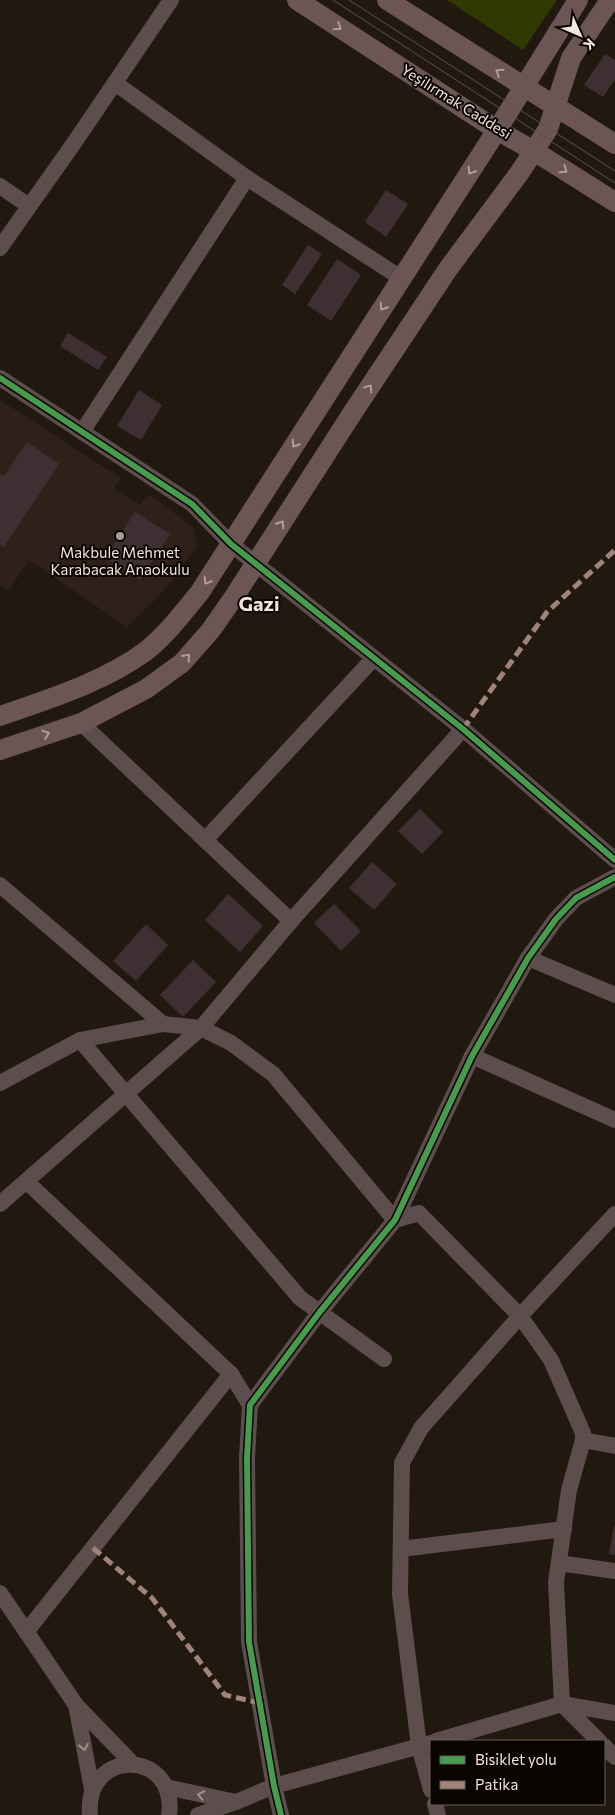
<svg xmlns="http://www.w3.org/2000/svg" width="615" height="1815" font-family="Commissioner,sans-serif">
<rect width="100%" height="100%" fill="#211810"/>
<!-- education -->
<polygon fill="#30201a" points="0,400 121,478 114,489 140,505 149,494 193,527 197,546 159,596 127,627 29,560 9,590 0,585"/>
<!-- green -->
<polygon fill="#313902" points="447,0 557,0 523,50"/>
<!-- building -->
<g fill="#3f2f32">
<polygon points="605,54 615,60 615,79 603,97 584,85"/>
<polygon points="386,190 408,204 386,237 365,222"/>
<polygon points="308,245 322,254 295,294 282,285"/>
<polygon points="337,259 361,275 331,321 307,305"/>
<polygon points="68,333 107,357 98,370 60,346"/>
<polygon points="139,390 162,405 141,440 117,426"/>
<polygon points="27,442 59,464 4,547 0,544 0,474 4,476"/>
<polygon points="135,512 170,534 140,580 105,558"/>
<polygon points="420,809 443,832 422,854 398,831"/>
<polygon points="372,862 397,884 374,910 349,888"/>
<polygon points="228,894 263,926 240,952 205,920"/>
<polygon points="334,904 361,931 341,951 314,923"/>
<polygon points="146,924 168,945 136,981 113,961"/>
<polygon points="193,960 216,982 183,1017 160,995"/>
<polygon points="614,1526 615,1526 615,1555 609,1554"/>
</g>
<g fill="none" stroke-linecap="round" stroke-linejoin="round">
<!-- minor -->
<g stroke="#5d4d4c" stroke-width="16">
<polyline points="115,83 247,178 401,278"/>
<polyline points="0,186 29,206"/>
<polyline points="0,248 74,143 171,0"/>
<polyline points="0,378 192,504 231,544 463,729 615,860"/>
<polyline points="82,432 247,178"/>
<polyline points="81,723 291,921"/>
<polyline points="205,840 374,658"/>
<polyline points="0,885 163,1024"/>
<polyline points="528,958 615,995"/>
<polyline points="80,1040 300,1298 384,1359"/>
<polyline points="472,1056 615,1120"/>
<polyline points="0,1083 80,1040 163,1024 201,1028 231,1043 273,1074 395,1220"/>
<polyline points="27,1182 231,1374 250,1405"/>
<polyline points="0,1204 201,1028 291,921 463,729"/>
<polyline points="395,1220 419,1213 520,1316 551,1360 583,1433 583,1440 569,1490 556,1582 562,1704 599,1741"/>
<polyline points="583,1440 615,1446"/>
<polyline points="401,1549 564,1529"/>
<polyline points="559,1563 615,1571"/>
<polyline points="0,1593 76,1705 133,1764"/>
<polyline points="26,1632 231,1374"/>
<polyline points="76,1705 92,1789"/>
<polyline points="436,1741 562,1704 615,1713"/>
<polyline points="604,1746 615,1757"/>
<polyline points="166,1787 236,1802"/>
<polyline points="431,1790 419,1746 400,1594 402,1463 421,1428 520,1316 615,1214"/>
<polyline points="435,1804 438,1815"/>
<path d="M90 1815C84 1747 178 1749 169 1815"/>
<polyline points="198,1815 236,1802 274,1786 431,1743"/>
<polyline points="281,1815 274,1786 249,1642 247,1458 250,1405 319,1313 395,1220 472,1056 528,958 556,919 576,898 615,877"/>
</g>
<!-- major -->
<g stroke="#6b5555" stroke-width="20">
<polyline points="297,0 497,130 534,151 615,202"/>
<polyline points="387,0 615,144"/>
<path d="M0 716C49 699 104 682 146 651 167 634 183 613 200 592L497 130 578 0"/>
<polyline points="0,750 81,723 146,689 182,663 211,630 234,597 355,409 448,269 520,172 548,129 571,58 606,6 613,0"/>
</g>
<!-- tram -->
<g stroke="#5c524e" stroke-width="1">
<polyline points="333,0 615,183"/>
<polyline points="349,0 615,171"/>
</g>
<!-- quiet -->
<g stroke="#a18479" stroke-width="5" stroke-dasharray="10 5" stroke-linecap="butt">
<polyline points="463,729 547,612 615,550"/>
<polyline points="93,1548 152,1598 225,1695 260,1703"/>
</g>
<!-- cycleway casing -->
<g stroke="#0b0502" stroke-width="9">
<g id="cycleway">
<polyline points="0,378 192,504 231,544 463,729 615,860"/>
<polyline points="281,1815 274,1786 249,1642 247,1458 250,1405 319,1313 395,1220 472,1056 528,958 556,919 576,898 615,877"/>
</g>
</g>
<!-- cycleway -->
<use href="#cycleway" stroke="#469c4c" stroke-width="6"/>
</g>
<!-- one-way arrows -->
<defs><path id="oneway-chevron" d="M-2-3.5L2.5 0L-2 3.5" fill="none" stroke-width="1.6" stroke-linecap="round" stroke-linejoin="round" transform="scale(1.25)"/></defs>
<g stroke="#ae9d98">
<use href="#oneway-chevron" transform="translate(338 27) rotate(33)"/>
<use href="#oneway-chevron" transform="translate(499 72) rotate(-147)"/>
<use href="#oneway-chevron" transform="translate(564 170) rotate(33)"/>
<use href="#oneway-chevron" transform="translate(471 171) rotate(123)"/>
<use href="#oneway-chevron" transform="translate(383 307) rotate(123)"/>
<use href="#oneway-chevron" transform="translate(369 388) rotate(-56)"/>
<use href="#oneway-chevron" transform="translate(295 444) rotate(123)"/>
<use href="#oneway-chevron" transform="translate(281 524) rotate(-57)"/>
<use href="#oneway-chevron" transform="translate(207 581) rotate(123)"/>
<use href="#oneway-chevron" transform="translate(187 657) rotate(-49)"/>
<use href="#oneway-chevron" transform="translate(46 734) rotate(-19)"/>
</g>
<g stroke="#a0918d">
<use href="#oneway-chevron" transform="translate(84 1747) rotate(79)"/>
<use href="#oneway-chevron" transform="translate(201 1795) rotate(-168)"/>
</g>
<!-- markers -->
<circle fill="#a89d95" stroke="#0b0502" stroke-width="2" cx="120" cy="536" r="5"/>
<g text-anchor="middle" stroke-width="4" stroke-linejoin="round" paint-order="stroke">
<!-- street labels -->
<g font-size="15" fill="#f1e5dc" stroke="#0b0502">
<text transform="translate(456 102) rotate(32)" y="5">Yeşilırmak Caddesi</text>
</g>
<!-- poi labels -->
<g font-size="15" fill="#f1e5dc" stroke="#0b0502">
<text x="120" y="558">Makbule Mehmet<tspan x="120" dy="17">Karabacak Anaokulu</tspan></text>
</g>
<!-- district labels -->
<g font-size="20" font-weight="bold" fill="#f1e5dc" stroke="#0b0502">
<text x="259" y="611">Gazi</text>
</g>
</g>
<!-- legend -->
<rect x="430" y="1740" width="175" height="65" fill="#0b0502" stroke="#675f59"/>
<rect x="440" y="1756" width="25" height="8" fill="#469c4c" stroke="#675f59"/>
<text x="475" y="1765" font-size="15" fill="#f1e5dc">Bisiklet yolu</text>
<rect x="440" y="1781" width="25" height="8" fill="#a18479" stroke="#675f59"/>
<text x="475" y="1790" font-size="15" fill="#f1e5dc">Patika</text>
<!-- north arrow -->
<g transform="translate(580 35) rotate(135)" stroke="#0b0502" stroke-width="4" paint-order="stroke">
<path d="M0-4L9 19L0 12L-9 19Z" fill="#f1e5dc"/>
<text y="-8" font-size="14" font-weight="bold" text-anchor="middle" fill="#f1e5dc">K</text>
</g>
</svg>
